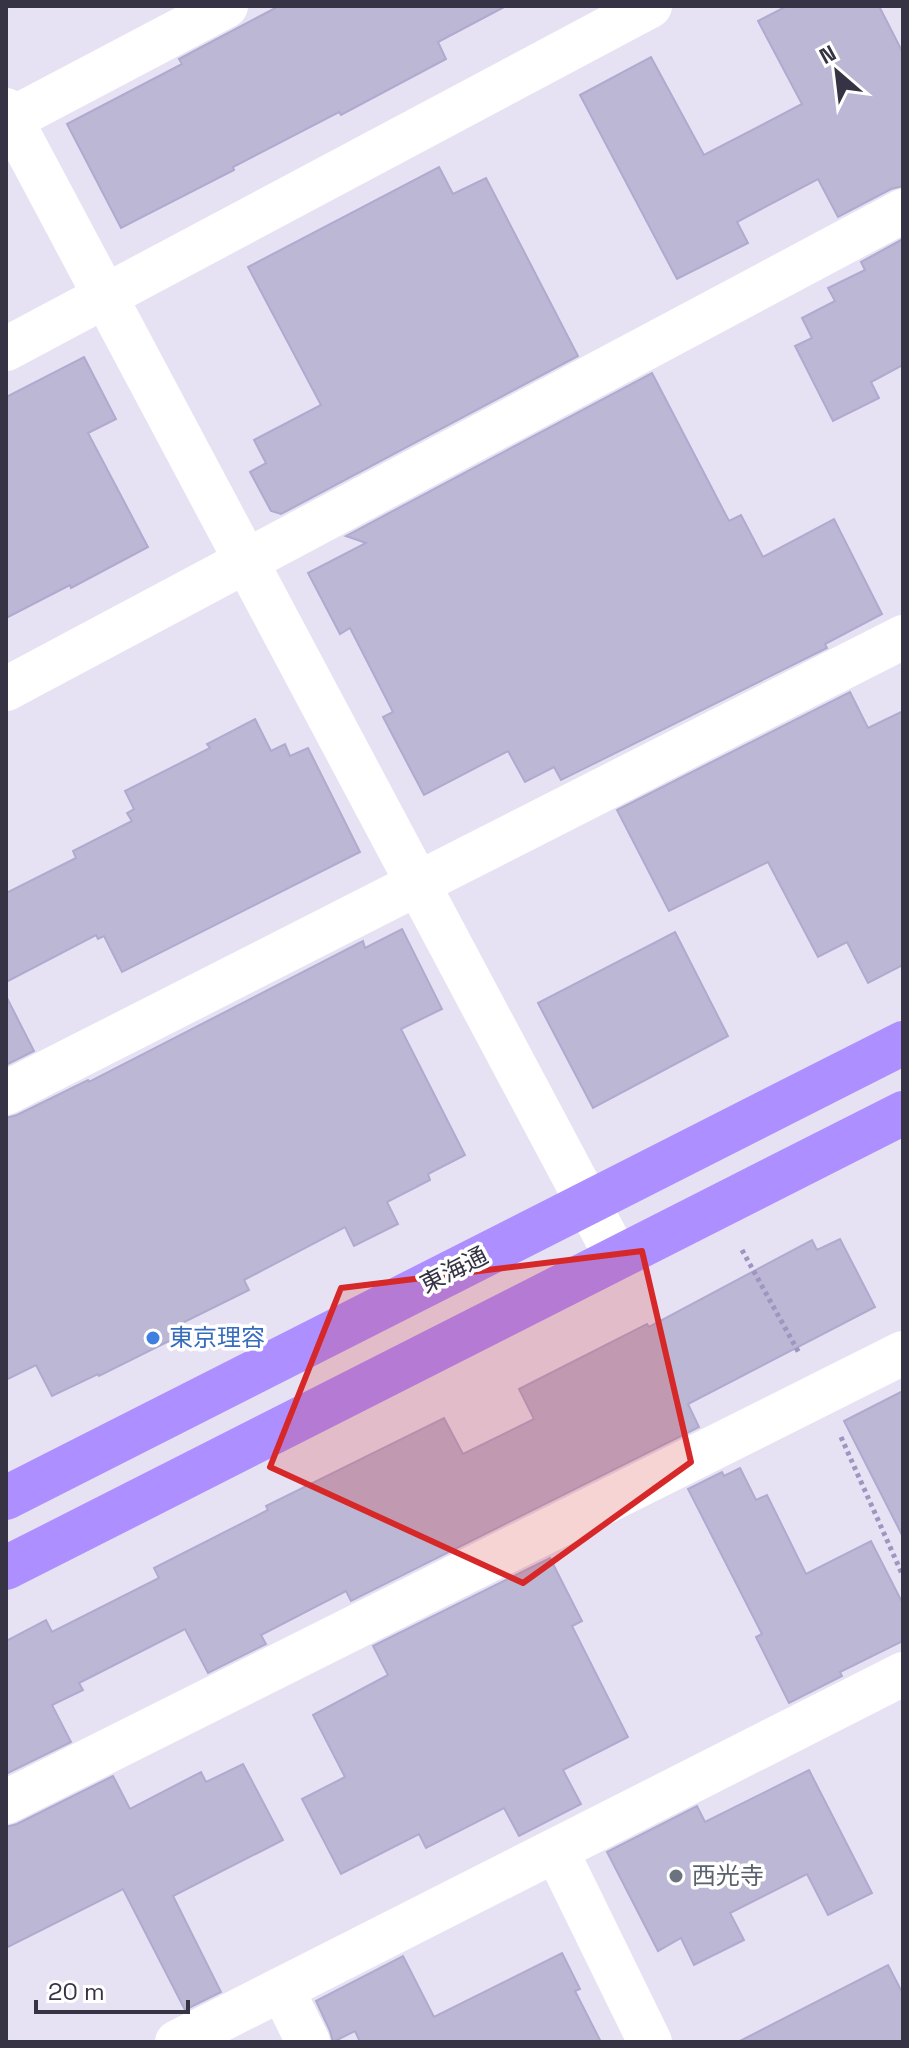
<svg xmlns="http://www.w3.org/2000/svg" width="909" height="2048" font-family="'Space Grotesk','Noto Sans JP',sans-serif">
<rect width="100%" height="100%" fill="#e7e2f3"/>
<!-- building -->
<g fill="#bcb7d4" stroke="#b0aad0" stroke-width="2">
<polygon points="279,6 506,6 438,42 446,59 341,115 339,112 233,167 234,170 121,228 67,124 182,64 179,59"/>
<polygon points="787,6 879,6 903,53 903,186 891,189 838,217 818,179 737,222 748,243 677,279 580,95 651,57 704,155 802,104 758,21"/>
<polygon points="439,167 453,194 486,178 578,356 281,514 271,511 250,472 266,463 254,440 321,405 248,267"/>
<polygon points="903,239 903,365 871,382 879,398 833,421 795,346 812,338 802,318 835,301 828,288 865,270 861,262"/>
<polygon points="84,357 116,419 88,433 148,547 71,588 70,585 6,618 6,397"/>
<polygon points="652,373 729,521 741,515 763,557 834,519 882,614 825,644 827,648 561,780 554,767 525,782 508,751 424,795 383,717 393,712 350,628 340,634 308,573 366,543 346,536"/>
<polygon points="850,692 868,728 903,711 903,965 868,983 847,942 818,957 768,862 669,911 617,810"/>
<polygon points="255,719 271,751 285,744 290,756 308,748 360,852 122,972 104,936 98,939 96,935 6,982 6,893 76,858 73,851 132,821 127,813 134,809 125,791 210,748 207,744"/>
<polygon points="402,929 442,1009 401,1029 465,1155 428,1174 430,1180 387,1202 398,1224 354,1246 345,1227 244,1280 249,1290 170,1329 175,1338 99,1376 98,1374 52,1396 36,1365 6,1380 6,1118 17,1115 88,1080 89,1082 363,941 365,948"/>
<polygon points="675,932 728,1036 593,1108 538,1003"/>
<polygon points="6,996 34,1051 6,1065"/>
<polygon points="840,1239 875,1307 688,1404 699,1427 351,1601 346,1591 261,1635 266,1644 208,1673 185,1629 79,1683 83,1690 52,1705 71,1742 6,1774 6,1641 46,1620 52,1632 159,1578 154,1568 268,1510 266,1506 444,1418 463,1454 534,1419 519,1389 647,1324 649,1327 812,1240 817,1250"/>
<polygon points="903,1391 903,1537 844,1421"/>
<polygon points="740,1468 756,1500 767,1495 806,1574 871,1541 903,1604 903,1641 840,1672 842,1676 789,1703 756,1637 762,1634 688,1489 722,1472 724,1476"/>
<polygon points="550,1558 582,1621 572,1626 628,1737 563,1770 581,1804 519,1836 504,1808 426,1848 419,1834 341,1874 302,1799 345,1777 313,1715 388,1675 373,1646"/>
<polygon points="243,1764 283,1840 173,1896 221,1992 185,2010 123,1889 6,1948 6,1827 17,1824 113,1776 130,1809 201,1772 206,1782"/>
<polygon points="809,1770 872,1893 828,1915 807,1874 730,1913 744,1940 694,1965 681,1938 658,1951 607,1852 697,1806 705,1822"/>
<polygon points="562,1953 580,1989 575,1991 601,2042 360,2042 355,2031 333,2042 330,2031 316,2001 403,1956 434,2017"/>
<polygon points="888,1965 903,1994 903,2042 738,2042"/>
</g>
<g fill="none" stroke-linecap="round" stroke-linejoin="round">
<!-- path -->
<g stroke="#9e95c1" stroke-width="5" stroke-dasharray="4 4" stroke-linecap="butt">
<polyline points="742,1250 799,1353"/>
<polyline points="841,1437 903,1576"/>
</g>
<!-- minor -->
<g stroke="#fff" stroke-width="44">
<polyline points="6,110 617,1258"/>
<polyline points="6,122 226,6"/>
<polyline points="6,349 650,6"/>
<polyline points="6,689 903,211"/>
<polyline points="6,1093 903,637"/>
<polyline points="6,1802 903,1353"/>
<polyline points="556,1850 650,2042"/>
<polyline points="282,1989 308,2042"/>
<polyline points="177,2042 903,1674"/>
</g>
<!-- major -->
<g stroke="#ad8fff" stroke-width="44">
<polyline points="6,1498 903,1043"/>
<polyline points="6,1568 903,1113"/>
</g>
</g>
<!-- marked area -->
<path fill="#d62828" fill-opacity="0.2" stroke="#d62828" stroke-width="6" stroke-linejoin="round" d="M642 1251 691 1462 523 1583 270 1467 341 1288Z"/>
<!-- markers -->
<circle fill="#3f7fe0" stroke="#fff" stroke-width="3" cx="153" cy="1338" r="8"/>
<circle fill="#6b7280" stroke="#fff" stroke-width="3" cx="676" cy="1876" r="8"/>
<g text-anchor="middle" stroke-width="7" stroke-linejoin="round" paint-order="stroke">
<!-- street labels -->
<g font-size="24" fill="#363344" stroke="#fff">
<text transform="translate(454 1270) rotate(-27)" y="8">東海通</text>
</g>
<!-- shop labels -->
<g font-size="24" fill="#366cbe" stroke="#fff" text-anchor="start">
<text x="169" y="1346">東京理容</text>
</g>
<!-- worship labels -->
<g font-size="24" fill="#5b616d" stroke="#fff" text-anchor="start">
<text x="692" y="1884">西光寺</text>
</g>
</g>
<!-- border -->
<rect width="909" height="2048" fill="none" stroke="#363344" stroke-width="16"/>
<!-- north arrow -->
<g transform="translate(837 72) rotate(332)" stroke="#ffffff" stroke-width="6" paint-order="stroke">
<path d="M0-6L14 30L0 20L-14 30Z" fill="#363344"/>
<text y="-12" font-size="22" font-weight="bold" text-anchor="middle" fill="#363344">N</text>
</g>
<!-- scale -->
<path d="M36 2000v12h152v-12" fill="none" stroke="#363344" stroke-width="4"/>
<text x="48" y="2000" font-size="24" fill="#363344" stroke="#ffffff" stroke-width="6" paint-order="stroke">20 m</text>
</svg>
